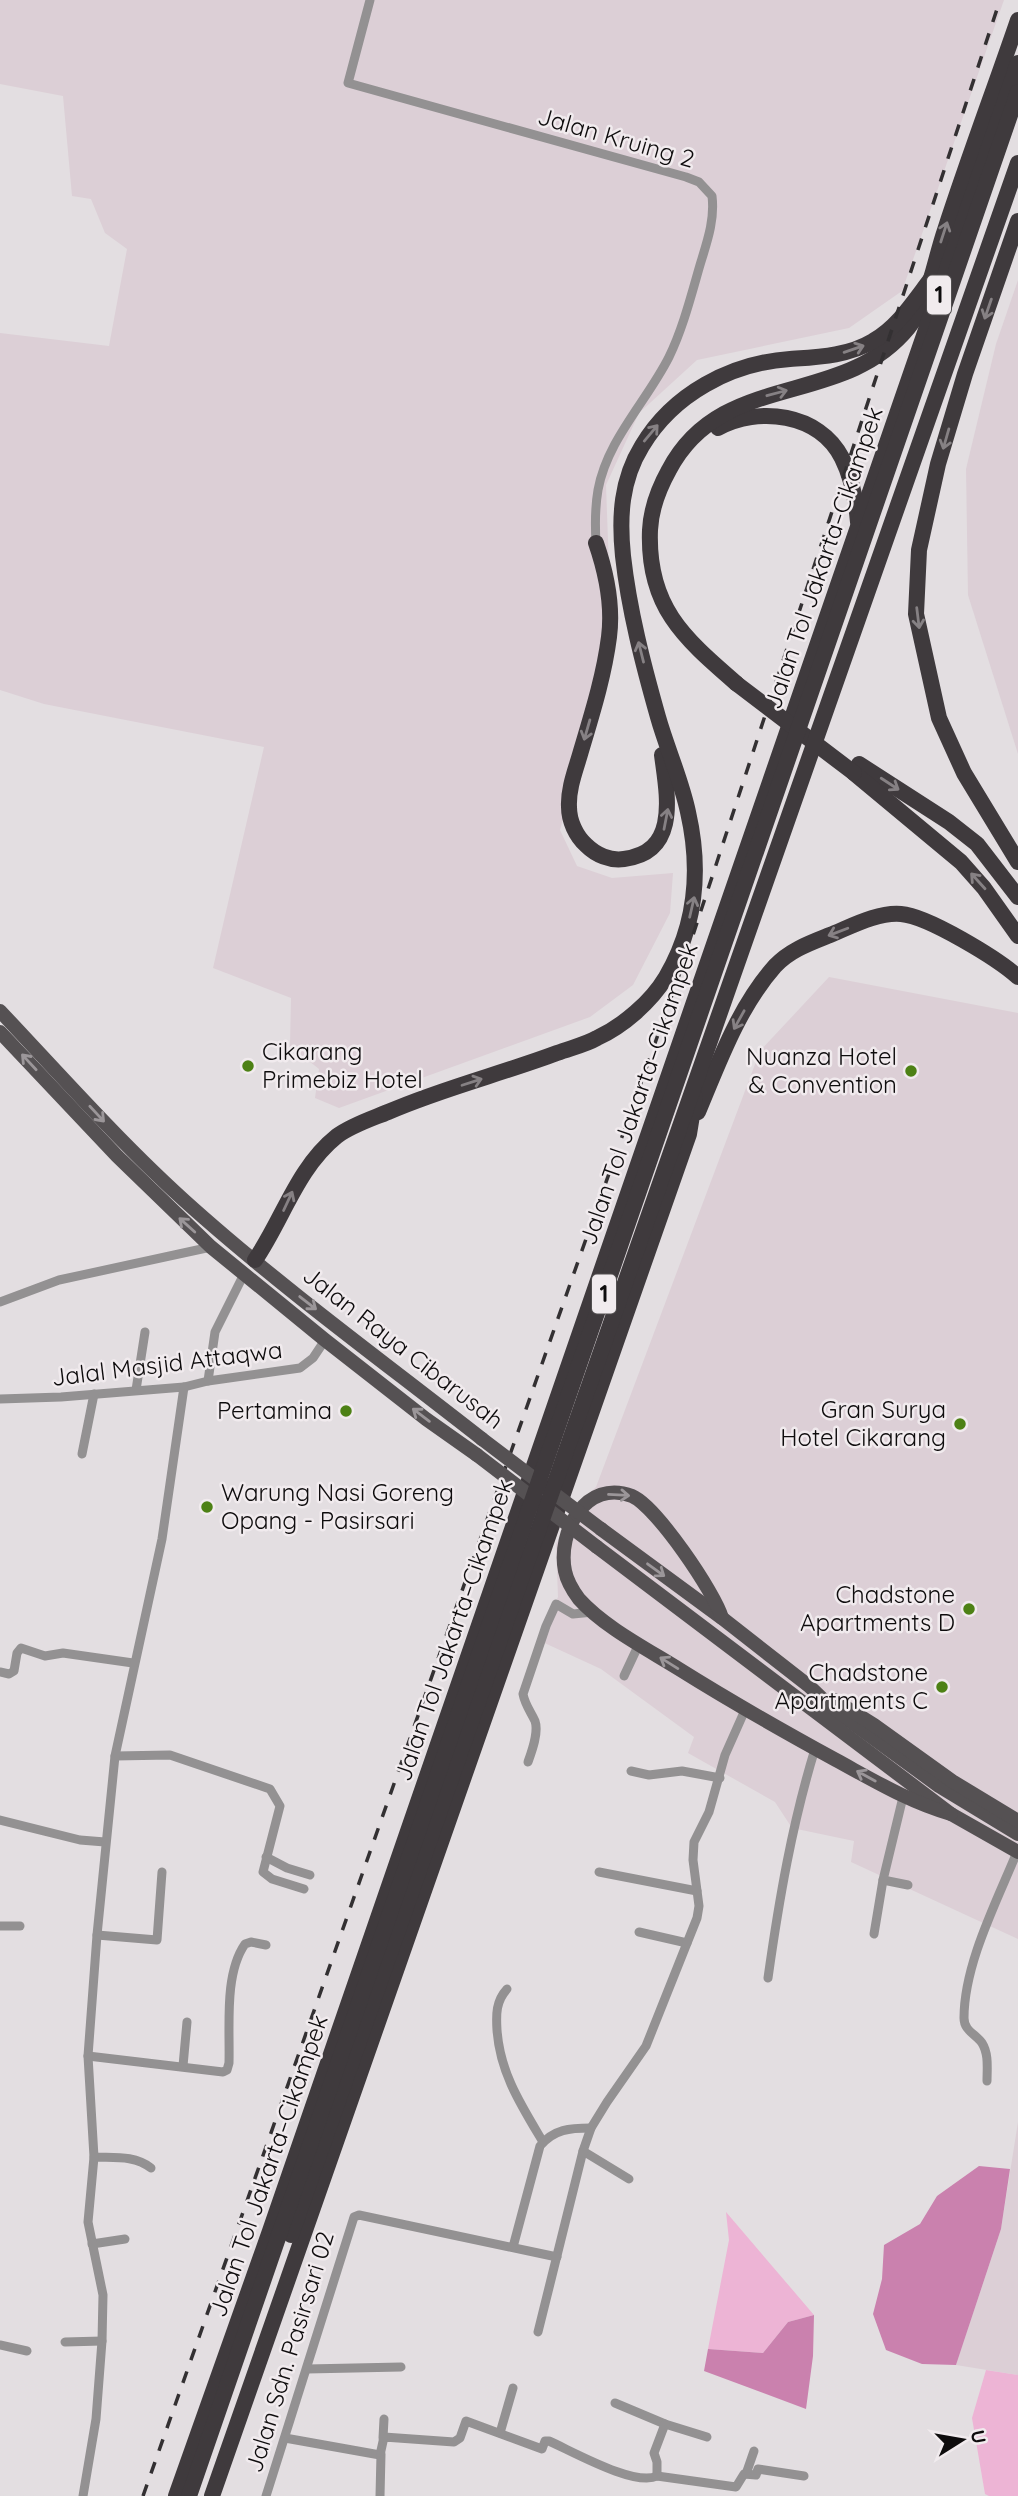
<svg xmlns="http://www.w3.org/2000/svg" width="1018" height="2496" font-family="Quicksand,sans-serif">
<rect width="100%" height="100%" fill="#e3dee1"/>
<!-- built -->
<g fill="#dccfd6">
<polygon points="0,0 1004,0 902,291 849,328 697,360 639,413 606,485 611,625 585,739 560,830 577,866 612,878 673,873 670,913 633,985 590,1017 339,1108 315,1098 319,1069 290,1046 291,998 213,968 264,747 44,704 0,690 0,333 109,346 127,249 105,233 91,199 72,196 63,96 0,84"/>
<polygon points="1018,280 1018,754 968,595 966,469 996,344"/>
<polygon points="829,977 1018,1013 1018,1939 851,1862 854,1841 792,1828 775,1802 688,1753 694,1737 601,1669 538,1640 558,1597 556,1544 580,1502 596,1487 760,1051"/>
<polygon points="1018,2122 1018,2375 956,2365 1001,2229"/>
</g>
<!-- green -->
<g fill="#edb4d5">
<polygon points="726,2212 814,2315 788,2322 763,2353 708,2349 729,2240"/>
<polygon points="986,2370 1018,2375 1018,2496 989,2496 985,2494 972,2418"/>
</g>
<!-- forest -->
<g fill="#ca81ae">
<polygon points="979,2166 1010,2169 1001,2229 956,2365 922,2364 886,2350 873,2314 882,2279 884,2245 920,2224 937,2196"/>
<polygon points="814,2315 813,2356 806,2409 704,2371 708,2349 763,2353 788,2322"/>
</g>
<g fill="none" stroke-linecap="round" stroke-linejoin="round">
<!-- minor -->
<g stroke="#939192" stroke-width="9">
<path d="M370 0 348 83 686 177 699 182 712 196C715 220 707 242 700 265 691 296 683 328 669 357 647 401 607 440 598 490 595 507 595 525 596 543"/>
<polyline points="0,1302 59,1280 211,1247"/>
<polyline points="208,1381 215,1332 244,1274"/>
<polyline points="136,1390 145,1332"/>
<polyline points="0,1399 61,1397 184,1387 208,1381 300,1368 313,1358 325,1340"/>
<polyline points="82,1454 94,1394"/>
<polyline points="0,1672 9,1674 14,1671 17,1653 21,1648 45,1656 63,1653 133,1663"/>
<polyline points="624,1676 639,1644"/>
<polyline points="115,1756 170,1755 270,1789 280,1806 263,1872 272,1879 304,1889"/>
<path d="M528 1762C532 1751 539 1732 535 1721 531 1712 525 1705 523 1694L546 1626 556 1604 573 1614 593 1612"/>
<polyline points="631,1771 649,1775 682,1771 720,1778"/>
<polyline points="0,1820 80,1840 105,1842"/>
<polyline points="266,1857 287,1868 310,1875"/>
<polyline points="599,1872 697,1891"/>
<polyline points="883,1880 908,1885"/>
<polyline points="0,1926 20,1926"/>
<polyline points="639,1932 687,1943"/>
<polyline points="874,1934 883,1880 903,1797"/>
<polyline points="97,1935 157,1940 162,1872"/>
<path d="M768 1978C779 1900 792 1824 815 1749"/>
<path d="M507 1989C496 2001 496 2014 497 2030 500 2073 521 2105 543 2142"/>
<path d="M88 2056 223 2072 227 2070 229 2063C230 2027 224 1974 245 1944L251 1942 266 1945"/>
<polyline points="183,2066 187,2022"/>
<path d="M987 2081C987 2069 989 2054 982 2043 976 2034 964 2031 964 2018 964 1964 997 1901 1017 1852"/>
<polyline points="583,2151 629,2179"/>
<path d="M94 2157C114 2158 134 2155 151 2168"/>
<polyline points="92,2244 125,2239"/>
<path d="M513 2247 540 2146C554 2129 570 2128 591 2128"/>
<polyline points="538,2332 583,2151 591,2128 607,2102 646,2046 697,1918 699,1906 693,1860 694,1842 709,1812 725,1755 745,1710"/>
<polyline points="65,2342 102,2341"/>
<polyline points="0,2345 27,2351"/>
<polyline points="307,2369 401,2367"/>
<polyline points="615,2403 665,2424 707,2437"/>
<polyline points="500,2433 513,2388"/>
<path d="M285 2438 380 2455 384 2437 454 2442 460 2438 466 2421 542 2449 545 2441H549C572 2451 635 2487 657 2476L736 2487 744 2474 756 2475 758 2469 804 2476"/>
<polyline points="383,2438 384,2419"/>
<polyline points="746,2474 754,2451"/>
<polyline points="657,2476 657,2462 654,2453 665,2424"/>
<polyline points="83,2496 96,2419 102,2341 103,2295 88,2222 94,2157 88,2056 97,1935 115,1756 162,1539 184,1387"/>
<polyline points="266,2496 354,2217 359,2215 557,2257"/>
<polyline points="380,2496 381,2454"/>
</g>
<!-- primary -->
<g stroke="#555153" stroke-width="14">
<path d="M0 1011C66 1081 131 1155 204 1218 293 1296 389 1366 482 1439"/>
<polyline points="0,1032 117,1156 211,1247 325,1340 426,1419 477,1455"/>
<polyline points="601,1529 722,1618 809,1686 832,1708 939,1786 1018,1834"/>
<polyline points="597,1547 951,1814 1018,1852"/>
<path d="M722 1618C715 1593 656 1506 632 1496 586 1478 557 1532 565 1571 567 1581 573 1591 579 1599 604 1627 647 1649 679 1669 730 1701 783 1731 836 1760 873 1780 909 1802 951 1814"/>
<polyline points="834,1700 874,1725 952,1781 1018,1821"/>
</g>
<!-- motorway -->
<g stroke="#3f3a3d" stroke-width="16">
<polyline points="1018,221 965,374 938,464 919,550 916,614 939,718 964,773 1018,862"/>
<path d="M718 428C758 406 819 413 842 458 852 478 856 500 858 522"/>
<path d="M596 543C606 572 613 606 609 637 604 676 592 714 581 751 576 769 568 788 569 807 569 821 576 836 586 845 596 855 610 861 624 859 680 852 667 794 662 755"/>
<path d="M737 684C684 638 647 607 650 530 651 509 659 488 669 470 722 369 842 409 908 328 929 302 934 262 945 230 968 159 994 90 1018 20"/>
<polyline points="859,764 949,822 977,844 1018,897"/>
<polyline points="854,773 961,862 984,888 1018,936"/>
<path d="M698 1112C719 1062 738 1008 775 966 790 950 810 943 830 935 852 926 878 912 901 914 928 916 998 959 1018 977"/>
<path d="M255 1260C283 1219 297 1168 337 1136 352 1125 371 1119 388 1112 443 1088 501 1074 557 1053 570 1048 585 1045 597 1038 623 1026 651 1002 666 977 696 926 701 869 688 812 681 779 667 749 658 717 643 664 629 610 623 556 619 517 621 480 642 446 673 394 731 363 790 359 818 357 848 356 873 341 898 327 914 301 931 279"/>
<polyline points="176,2496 270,2231 1018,63"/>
<polyline points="212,2496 689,1134 695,1097"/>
</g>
<!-- rail -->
<polyline stroke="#333032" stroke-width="3.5" stroke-dasharray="12 12" stroke-linecap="butt" points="143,2496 691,941 1000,0"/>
<!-- primary-bridge -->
<g stroke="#555153" stroke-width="14">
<polyline points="482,1439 601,1529"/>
<polyline points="477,1455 597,1547"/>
</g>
<!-- motorway-bridge -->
<g stroke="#3f3a3d" stroke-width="16">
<polyline points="737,684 854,773"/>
<polyline points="291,2235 1018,163"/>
<polyline points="189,2496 1018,92"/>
</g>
</g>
<!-- one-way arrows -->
<defs><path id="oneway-shaft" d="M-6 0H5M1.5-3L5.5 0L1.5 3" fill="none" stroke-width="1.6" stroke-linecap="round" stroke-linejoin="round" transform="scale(1.75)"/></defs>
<g stroke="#868184">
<use href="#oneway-shaft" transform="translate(944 232) rotate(-72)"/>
<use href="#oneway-shaft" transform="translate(988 309) rotate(109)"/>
<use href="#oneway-shaft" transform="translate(854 349) rotate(-19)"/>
<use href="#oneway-shaft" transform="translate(777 393) rotate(-15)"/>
<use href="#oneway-shaft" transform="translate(651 433) rotate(-50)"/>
<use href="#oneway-shaft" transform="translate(946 439) rotate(106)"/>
<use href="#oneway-shaft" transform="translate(918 618) rotate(83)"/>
<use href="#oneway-shaft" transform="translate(641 652) rotate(-104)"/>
<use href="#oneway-shaft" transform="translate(587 730) rotate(106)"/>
<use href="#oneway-shaft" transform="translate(890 784) rotate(33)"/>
<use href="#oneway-shaft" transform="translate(666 819) rotate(-79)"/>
<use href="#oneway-shaft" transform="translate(978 881) rotate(-132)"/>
<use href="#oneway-shaft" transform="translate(692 907) rotate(-77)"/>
<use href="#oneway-shaft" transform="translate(838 932) rotate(159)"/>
<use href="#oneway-shaft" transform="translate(739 1020) rotate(119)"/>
<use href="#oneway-shaft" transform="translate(472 1082) rotate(-18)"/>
<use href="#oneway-shaft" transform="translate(288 1201) rotate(-65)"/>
</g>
<g stroke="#9b9699">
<use href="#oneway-shaft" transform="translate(29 1062) rotate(-133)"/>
<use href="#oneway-shaft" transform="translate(97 1114) rotate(47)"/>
<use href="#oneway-shaft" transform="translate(187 1225) rotate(-138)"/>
<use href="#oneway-shaft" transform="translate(308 1303) rotate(38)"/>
<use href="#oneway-shaft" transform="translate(421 1415) rotate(-143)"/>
<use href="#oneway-shaft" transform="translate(619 1495) rotate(3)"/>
<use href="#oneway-shaft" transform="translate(656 1570) rotate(36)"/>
<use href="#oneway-shaft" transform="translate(669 1663) rotate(-148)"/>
<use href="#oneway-shaft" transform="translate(866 1776) rotate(-151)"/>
</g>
<!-- markers -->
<g fill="#4d8115" stroke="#f1ebee" stroke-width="2.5">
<circle cx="248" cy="1066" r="7"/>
<circle cx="911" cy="1071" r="7"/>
<circle cx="346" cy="1411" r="7"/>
<circle cx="960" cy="1424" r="7"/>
<circle cx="207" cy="1507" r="7"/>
<circle cx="969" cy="1609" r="7"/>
<circle cx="942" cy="1687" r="7"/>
</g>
<g text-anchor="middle" stroke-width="5" stroke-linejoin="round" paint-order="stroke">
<!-- shield labels -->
<g fill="#f1ebee" stroke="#524f50" stroke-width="2">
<rect x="927" y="275.5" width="24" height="39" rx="5"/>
<rect x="592" y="1274.5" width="24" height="39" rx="5"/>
</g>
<g font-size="23" font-weight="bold" fill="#0e0c0d">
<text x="939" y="303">1</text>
<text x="604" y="1302">1</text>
</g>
<!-- street labels -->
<g font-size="24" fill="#0e0c0d" stroke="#f1ebee">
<text transform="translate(616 138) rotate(16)" y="8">Jalan Kruing 2</text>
<text transform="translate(824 558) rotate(-71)" y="8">Jalan Tol Jakarta–Cikampek</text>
<text transform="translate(639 1094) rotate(-71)" y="8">Jalan Tol Jakarta–Cikampek</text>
<text transform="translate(403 1348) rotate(38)" y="8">Jalan Raya Cibarusah</text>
<text transform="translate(167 1364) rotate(-7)" y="8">Jalal Masjid Attaqwa</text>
<text transform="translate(454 1630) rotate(-71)" y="8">Jalan Tol Jakarta–Cikampek</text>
<text transform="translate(269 2166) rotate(-71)" y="8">Jalan Tol Jakarta–Cikampek</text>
<text transform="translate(290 2352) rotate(-73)" y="8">Jalan Sdn. Pasirsari 02</text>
</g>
<!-- poi labels -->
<g font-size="24" fill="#0e0c0d" stroke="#f1ebee" text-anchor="end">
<text x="262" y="1060" text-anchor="start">Cikarang<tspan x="262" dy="28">Primebiz Hotel</tspan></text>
<text x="897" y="1065">Nuanza Hotel<tspan x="897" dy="28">&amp; Convention</tspan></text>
<text x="946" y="1418">Gran Surya<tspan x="946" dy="28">Hotel Cikarang</tspan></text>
<text x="332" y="1419">Pertamina</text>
<text x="221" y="1501" text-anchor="start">Warung Nasi Goreng<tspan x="221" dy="28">Opang - Pasirsari</tspan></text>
<text x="955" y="1603">Chadstone<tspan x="955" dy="28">Apartments D</tspan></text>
<text x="928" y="1681">Chadstone<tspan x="928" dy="28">Apartments C</tspan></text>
</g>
</g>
<!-- north arrow -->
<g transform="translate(962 2440) rotate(79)" stroke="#f1ebee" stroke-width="5" paint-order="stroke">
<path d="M0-5L12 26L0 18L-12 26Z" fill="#0e0c0d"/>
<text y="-10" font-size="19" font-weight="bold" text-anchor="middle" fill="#0e0c0d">U</text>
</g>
</svg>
